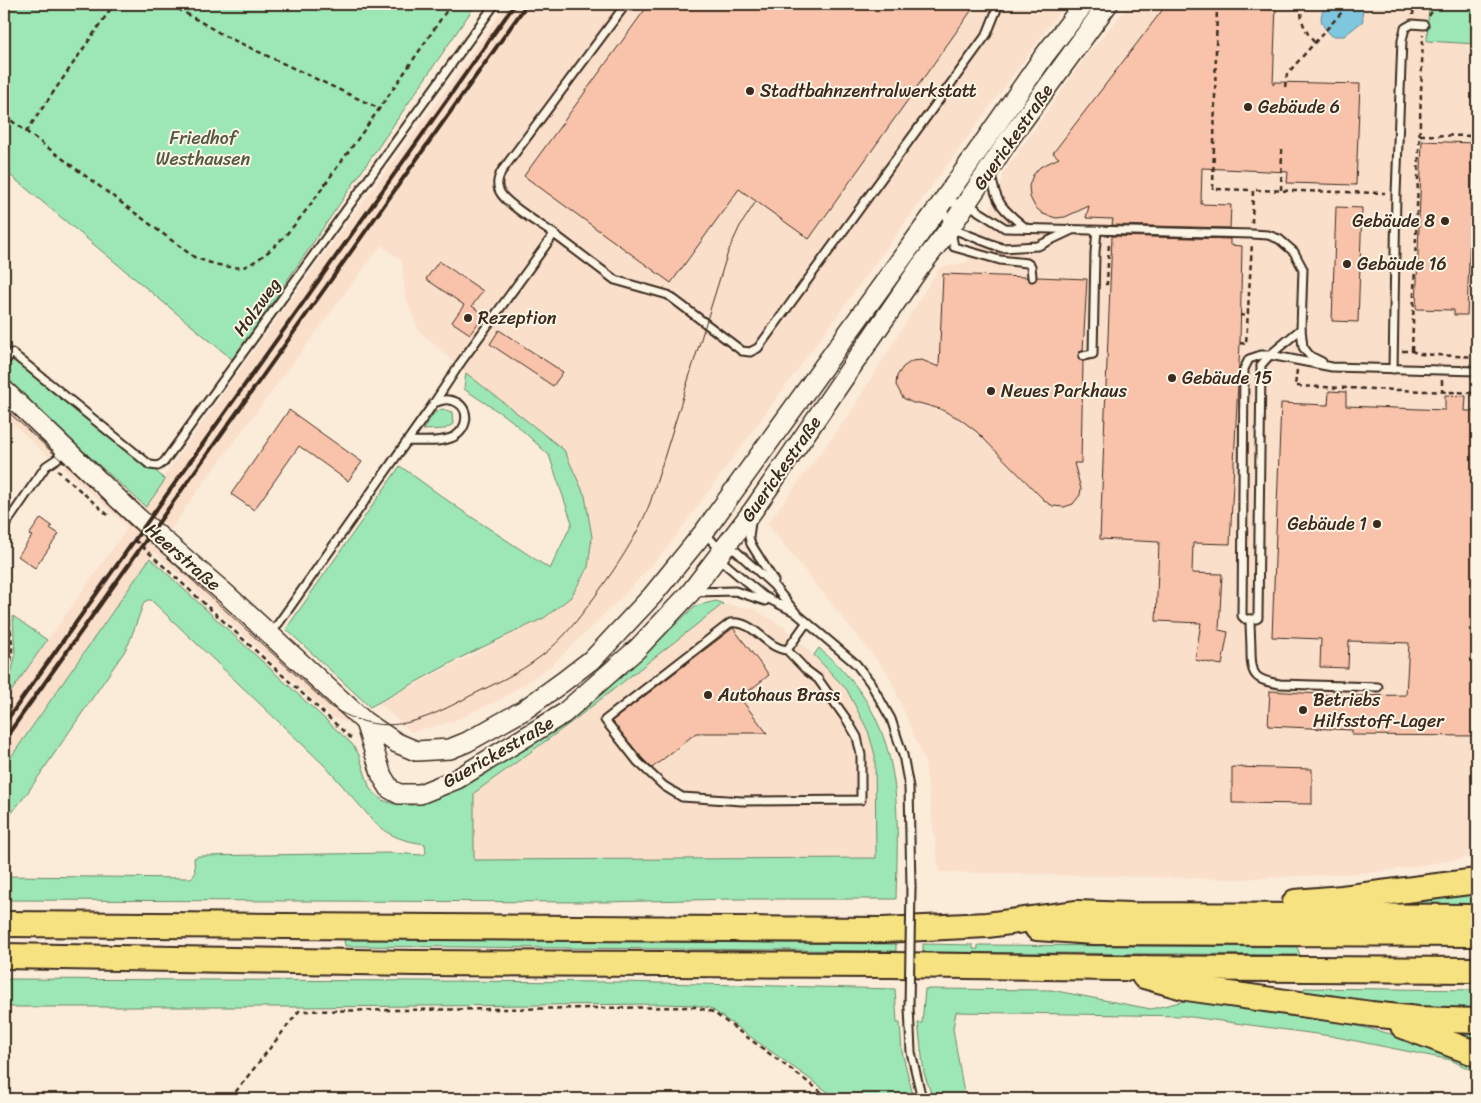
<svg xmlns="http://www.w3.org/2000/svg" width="1481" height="1103" font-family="Sriracha,sans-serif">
<rect width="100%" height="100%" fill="#fbebd9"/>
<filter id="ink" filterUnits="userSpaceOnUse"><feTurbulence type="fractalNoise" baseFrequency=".02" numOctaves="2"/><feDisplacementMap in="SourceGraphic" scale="10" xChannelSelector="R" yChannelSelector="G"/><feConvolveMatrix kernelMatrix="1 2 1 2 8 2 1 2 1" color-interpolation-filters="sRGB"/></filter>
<g filter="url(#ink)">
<!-- built -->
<g fill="#fadfcb">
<polygon points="507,4 1065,4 667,548 625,594 552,665 503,698 453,721 411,732 379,703 544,618 588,567 564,450 466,373 419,331 405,296 402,261 381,245 199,489 160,545 338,706 354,725 332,717 155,552 4,767 4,702 128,527 62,467 67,461 133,520 262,339 451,83"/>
<polygon points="1130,4 1477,4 1477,856 1379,872 1236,879 939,872 925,762 889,675 767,524 847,418 939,268 967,262 1002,182 1004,172 1086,56"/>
<polygon points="4,398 56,448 49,457 4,416"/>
<polygon points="723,604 754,609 782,626 829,669 847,690 868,731 875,755 876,859 474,860 474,793 569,724"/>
</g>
<!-- green -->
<g fill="#9de6b5" stroke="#6c886a">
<polygon points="4,4 476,4 233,360 4,170"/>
<polygon points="1092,4 1098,4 970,180 967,178"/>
<polygon points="1429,4 1477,4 1477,44 1427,41"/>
<polygon points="12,353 150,465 165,480 146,507 4,380 4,362"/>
<polygon points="466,373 564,450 585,496 592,537 588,567 571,597 544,618 464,656 370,707 286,629 400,466 458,508 550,569 572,523 549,455 511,420 464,389"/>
<polygon points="442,409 452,412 453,424 445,429 423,430 434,413"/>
<path d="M150 558 352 744 359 755 370 789 382 800 394 804 412 805 427 802 447 794 507 757 645 654 695 606 716 601 723 604 569 724 474 793V860L876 858 875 755 868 731 847 690 814 655 819 648C827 656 837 663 844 672 905 738 898 816 896 899H732L604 902 4 900V876L191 878 195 874 194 858 199 856 391 853 423 855 426 853 425 844C406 841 392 838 377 825L325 766 151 600H148L144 602 129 643 124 652 28 792 4 823V767Z"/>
<polygon points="13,616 47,640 4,702 4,675 12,671 15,657"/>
<polygon points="1477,890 1477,914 1349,905"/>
<polygon points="344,939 896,944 896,951 345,946"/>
<polygon points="923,944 973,945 973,949 978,949 978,945 1297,947 1300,955 923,952"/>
<polygon points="4,979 620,982 895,989 897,1023 900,1023 902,1052 914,1099 838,1099 710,1008 694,1005 664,1004 299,1007 4,1007"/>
<polygon points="1304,988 1477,990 1477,1016 1303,996"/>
<polygon points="925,989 1051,990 1151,1009 1193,999 1317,1016 1399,1036 1477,1064 1477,1073 1451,1060 1331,1036 1184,1016 956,1012 953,1029 965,1099 933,1099 924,1073 918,1023 922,1023"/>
<polygon points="1449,1032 1477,1034 1477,1043"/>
</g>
<!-- water -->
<path fill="#7fc6df" stroke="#648892" d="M1326 4H1362L1363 21 1344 36H1332C1320 24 1319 21 1324 6Z"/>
<!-- building -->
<g fill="#f8c3aa" stroke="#3b2a1e">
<polygon points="649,4 976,4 809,239 739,189 671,283 524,176"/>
<polygon points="1167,4 1276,4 1273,85 1275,82 1360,84 1356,185 1287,183 1288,172 1202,168 1201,204 1231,205 1230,228 1112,225 1113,219 1086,218 1089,206 1065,217 1056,218 1043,214 1035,207 1030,197 1029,186 1033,175 1040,167 1059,158 1053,153"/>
<polygon points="1422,141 1473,143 1471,211 1477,211 1477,232 1470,232 1467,315 1454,315 1454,310 1416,309"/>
<polygon points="1336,207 1362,208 1358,322 1332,321"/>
<polygon points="1112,236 1230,239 1230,245 1242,246 1240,343 1230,544 1193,543 1192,573 1222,574 1219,630 1228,632 1222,665 1195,660 1201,623 1156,621 1159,542 1100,539"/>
<polygon points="439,261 483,291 472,306 484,315 470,334 452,322 464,305 426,279"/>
<polygon points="943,274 1027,277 1028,280 1032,282 1035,281 1037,277 1087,279 1083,351 1079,352 1078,357 1079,360 1083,361 1081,463 1074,463 1081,489 1080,495 1073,504 1064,507 1053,506 1046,502 977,432 960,419 940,409 919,403 913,403 903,398 896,385 897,376 903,367 912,361 922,360 939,367"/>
<polygon points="499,330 563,372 553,386 490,344"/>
<polygon points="1329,391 1346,392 1346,406 1445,410 1445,395 1466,396 1465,411 1477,411 1477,736 1352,735 1352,730 1268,726 1270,691 1352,696 1406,695 1409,643 1349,641 1348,668 1320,667 1321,639 1272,637 1281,403 1328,405"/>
<polygon points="289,410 362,462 348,481 299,446 254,510 231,494"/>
<polygon points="41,518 52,526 50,528 59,534 35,568 18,556 32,536 29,535"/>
<polygon points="733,628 769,675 740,698 767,733 696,733 652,768 642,758 612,721"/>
<polygon points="1232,767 1312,769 1312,804 1232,803"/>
</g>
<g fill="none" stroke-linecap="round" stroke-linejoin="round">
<!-- service casing -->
<g stroke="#3b2a1e" stroke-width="11">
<g id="service">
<path d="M991 173C995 203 1003 210 1026 228"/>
<polyline points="1072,230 1038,246 1002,248 950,228 941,204 968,202 978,211 1005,228 1252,234 1268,235 1279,239 1294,252 1303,269 1301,329 1303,347 1310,356 1322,362"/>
<polyline points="951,231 954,247 1000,260 1027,263 1031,266 1032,277"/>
<path d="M554 234C541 225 506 204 500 192 496 185 498 179 501 172L626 4"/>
<polyline points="1301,329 1270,355 1261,365 1258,618 1256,619 1245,619 1242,616 1244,369 1249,359 1261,355 1270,355 1332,367 1477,371"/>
<polyline points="1083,356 1093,354 1095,252 1097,231"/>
<polyline points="4,362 12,353 150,465 158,466 164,462 495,4"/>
<polyline points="1393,369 1396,194 1402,40 1405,28 1412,24 1424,25"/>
<polyline points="434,403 461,362 554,234 615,280 668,295 742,351 750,352 758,348 987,34 999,4"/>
<polyline points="751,522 749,537 751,544 774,581"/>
<polyline points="4,527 46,466 58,458 61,448"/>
<polyline points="705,533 722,552 724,563 763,596 793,611"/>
<polyline points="725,551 735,550 774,586 796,613 856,664 870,682 891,719 903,755 909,787 911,887"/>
<polyline points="695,592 735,591 765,601"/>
<path d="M1250 619C1250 630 1251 641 1251 651 1251 676 1255 680 1280 684L1378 687"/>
<path d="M271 634 434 403C439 401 445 399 449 400 472 403 470 431 451 438 438 443 421 441 408 441"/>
<path d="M787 650 806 670 818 679 847 720 857 737 861 755V800L742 801 682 797 664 786 638 762 605 720 730 623C756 620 764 648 787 650L807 622"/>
<polyline points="909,1007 911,1052 922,1099"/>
</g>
</g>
<!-- secondary casing -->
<g stroke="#3b2a1e" stroke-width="22">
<g id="secondary">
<polyline points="4,390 138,518 226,594 365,722 397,743 416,751 450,749 467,742 524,710 564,681 595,657 652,596 704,532 941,204 1044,56 1084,4"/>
<polyline points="365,722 382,776 390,789 399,794 420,794 457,779 563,714 637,649 690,593 754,509 920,267 950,228 1010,138 1108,4"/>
</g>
</g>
<!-- motorway casing -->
<g stroke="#3b2a1e" stroke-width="28">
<g id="motorway">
<polyline points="1295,902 1342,898 1477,881"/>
<polyline points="4,924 883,930 987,925 1077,913 1130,915 1477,917"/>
<polyline points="1037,928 1093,932 1477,934"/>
<polyline points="4,956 415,963 891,965 1114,968 1477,970"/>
<polyline points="1144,976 1187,988 1371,1014 1418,1019 1477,1021"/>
<polyline points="1403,1026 1477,1054"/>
</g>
</g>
<!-- path -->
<g stroke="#3b2a1e" stroke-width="2.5" stroke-dasharray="5 4" stroke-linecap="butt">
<polyline points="170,4 223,35 380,109"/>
<polyline points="1217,4 1213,189 1253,190"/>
<path d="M1302 4C1299 19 1305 32 1315 43"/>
<polyline points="1470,4 1477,4"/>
<polyline points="1413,15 1414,4"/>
<polyline points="1429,16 1437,4"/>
<polyline points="1285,87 1287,74 1349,4"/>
<path d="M4 115 194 257C206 262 234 271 246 266 283 249 314 199 338 166 377 113 414 59 451 4"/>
<polyline points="26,132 114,4"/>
<polyline points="1420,135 1477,136"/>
<polyline points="1281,190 1282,149"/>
<polyline points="1252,223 1253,190 1385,193"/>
<polyline points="1105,284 1107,284 1109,242"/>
<polyline points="1240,315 1248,316"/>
<polyline points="1240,343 1246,344 1252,243"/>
<polyline points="1402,351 1412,351 1419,354 1477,357"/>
<polyline points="1412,351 1423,35"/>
<polyline points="1297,370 1295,386 1477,393"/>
<polyline points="1442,380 1442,392"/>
<polyline points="57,470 109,516"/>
<polyline points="135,540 352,739"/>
<path d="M4 594C9 624 19 654 4 683"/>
<polyline points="230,1099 299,1011 695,1007 713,1012 831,1099"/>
</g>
<!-- service -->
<use href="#service" stroke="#fcf5e5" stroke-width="7"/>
<!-- secondary -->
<use href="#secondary" stroke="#fcf5e5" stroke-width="19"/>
<!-- motorway -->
<use href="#motorway" stroke="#f7e281" stroke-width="24"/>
<!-- tram -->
<path stroke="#3b2a1e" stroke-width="1" d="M4 408 331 707C385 739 419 723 470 696 494 684 519 673 540 657 563 640 579 618 596 595 617 566 637 537 650 503L728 252 740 226 755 203"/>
<!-- rail -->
<g stroke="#3b2a1e" stroke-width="4">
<polyline points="4,724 515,4"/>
<polyline points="4,740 527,4"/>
</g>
<!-- service-bridge casing -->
<g stroke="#3b2a1e" stroke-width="11" stroke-linecap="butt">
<polyline id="service-bridge" points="909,1007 911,887"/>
</g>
<!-- service-bridge -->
<use href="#service-bridge" stroke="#fcf5e5" stroke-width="7"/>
</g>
</g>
<!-- markers -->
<g fill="#3b2a1e" stroke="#fcf5e5" stroke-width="2">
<circle cx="750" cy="91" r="5"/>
<circle cx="1248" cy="107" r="5"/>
<circle cx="1445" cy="221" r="5"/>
<circle cx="1347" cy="264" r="5"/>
<circle cx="468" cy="318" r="5"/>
<circle cx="1172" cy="378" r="5"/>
<circle cx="991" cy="391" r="5"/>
<circle cx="1377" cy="524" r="5"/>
<circle cx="708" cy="695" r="5"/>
<circle cx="1303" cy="710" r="5"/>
</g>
<g text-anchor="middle" stroke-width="4" stroke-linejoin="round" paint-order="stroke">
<!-- poi labels -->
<g font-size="18" fill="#3b2a1e" stroke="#fcf5e5" text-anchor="start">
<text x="760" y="97">Stadtbahnzentralwerkstatt</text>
<text x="1258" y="113">Gebäude 6</text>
<text x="1435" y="227" text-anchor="end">Gebäude 8</text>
<text x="1357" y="270">Gebäude 16</text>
<text x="478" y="324">Rezeption</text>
<text x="1182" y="384">Gebäude 15</text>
<text x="1001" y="397">Neues Parkhaus</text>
<text x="1367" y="530" text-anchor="end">Gebäude 1</text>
<text x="718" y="701">Autohaus Brass</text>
<text x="1313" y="706">Betriebs<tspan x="1313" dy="21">Hilfsstoff-Lager</tspan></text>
</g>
<!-- street labels -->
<g font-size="18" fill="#3b2a1e" stroke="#fcf5e5">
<text transform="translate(1013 137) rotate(-55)" y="6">Guerickestraße</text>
<text transform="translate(257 307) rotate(-54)" y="6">Holzweg</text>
<text transform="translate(781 469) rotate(-55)" y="6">Guerickestraße</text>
<text transform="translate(183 557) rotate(41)" y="6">Heerstraße</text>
<text transform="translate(498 752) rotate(-30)" y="6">Guerickestraße</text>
</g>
<!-- park labels -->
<g font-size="18" fill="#545944" stroke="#fcf5e5">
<text x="203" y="144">Friedhof<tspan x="203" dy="21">Westhausen</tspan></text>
</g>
</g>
<!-- margin -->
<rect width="1481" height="1103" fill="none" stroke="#fcf5e5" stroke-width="20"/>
<rect x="10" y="10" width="1461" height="1083" fill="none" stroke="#3b2a1e" stroke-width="2" filter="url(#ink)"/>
</svg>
